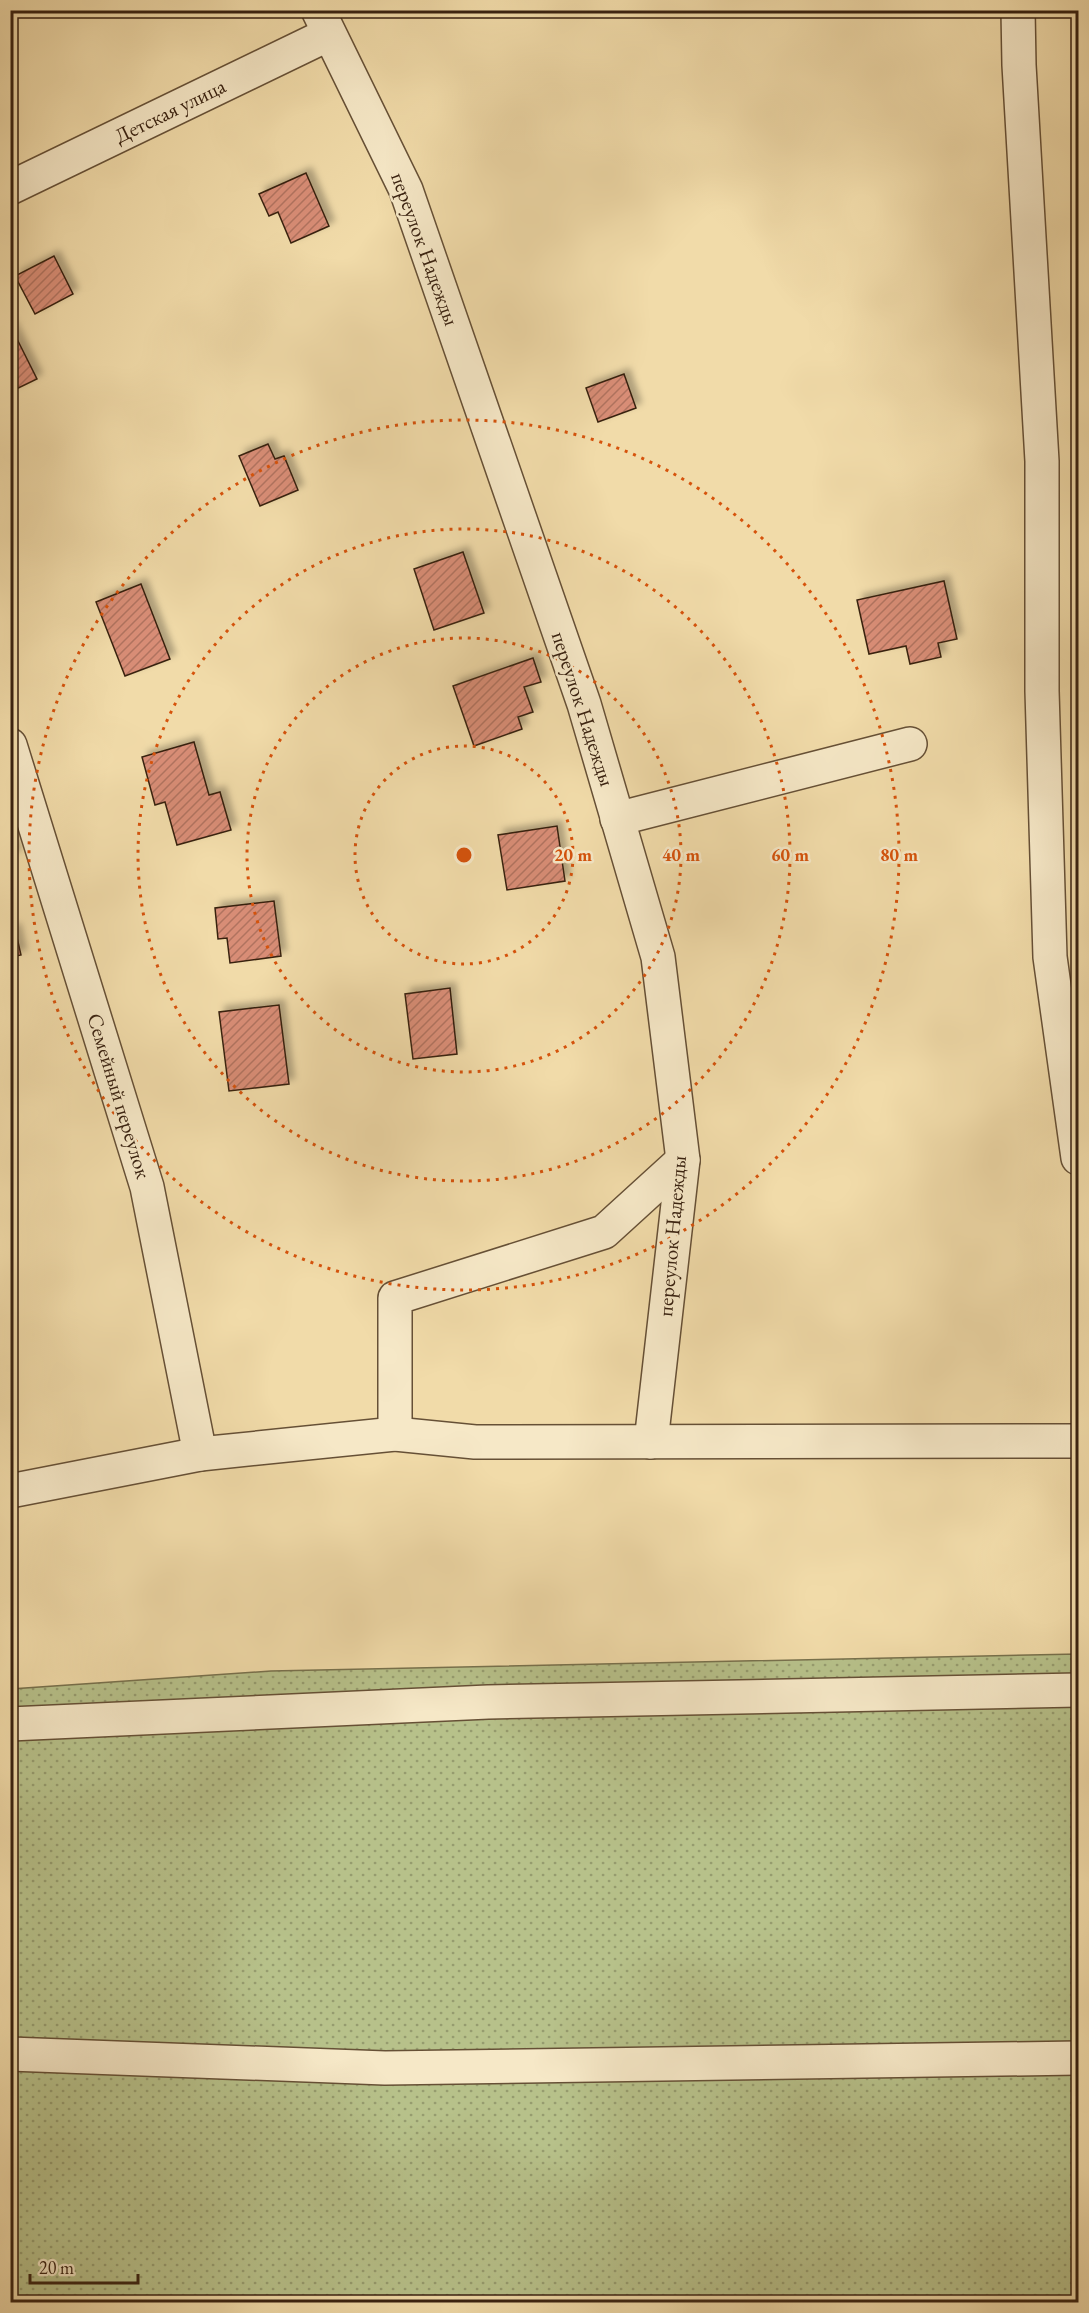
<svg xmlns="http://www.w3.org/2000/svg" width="1089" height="2313" font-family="'EB Garamond',serif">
<defs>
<pattern id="grass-dots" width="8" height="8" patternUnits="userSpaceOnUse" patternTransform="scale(1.5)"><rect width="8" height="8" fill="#b7c18a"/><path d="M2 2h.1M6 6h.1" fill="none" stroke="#969c6f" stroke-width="1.8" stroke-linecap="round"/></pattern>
<pattern id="building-hatch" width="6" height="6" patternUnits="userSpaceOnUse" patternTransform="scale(1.5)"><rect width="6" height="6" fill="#d88d76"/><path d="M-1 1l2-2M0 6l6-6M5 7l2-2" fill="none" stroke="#b0735f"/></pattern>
<filter id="shadow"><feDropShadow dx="5.5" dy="-5.5" stdDeviation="3" flood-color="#0004"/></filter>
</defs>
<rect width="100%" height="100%" fill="#f1dba9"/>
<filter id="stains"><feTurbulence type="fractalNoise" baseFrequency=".00333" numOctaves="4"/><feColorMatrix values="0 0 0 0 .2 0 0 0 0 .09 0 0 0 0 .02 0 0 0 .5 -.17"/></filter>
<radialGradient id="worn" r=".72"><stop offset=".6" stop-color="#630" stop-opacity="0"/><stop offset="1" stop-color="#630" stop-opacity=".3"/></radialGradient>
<!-- grass -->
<polygon fill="url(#grass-dots)" stroke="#78714d" stroke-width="1.5" points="1078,1654 1078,2302 11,2302 11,1689 271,1671"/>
<!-- building -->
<g fill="url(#building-hatch)" stroke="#382110" stroke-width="1.5" filter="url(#shadow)">
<polygon points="306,173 329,226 291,243 278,212 269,216 259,194"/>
<polygon points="54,256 73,294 35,314 15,276"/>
<polygon points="10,325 37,379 10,392"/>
<polygon points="624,374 636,408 598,422 586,388"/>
<polygon points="268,444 275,459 284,456 298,490 260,506 239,456"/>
<polygon points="463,552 484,613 434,630 414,569"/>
<polygon points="944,581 957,639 938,643 941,657 910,664 906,646 869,654 857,600"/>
<polygon points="141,584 170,659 125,676 96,602"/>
<polygon points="533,658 541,682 524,687 533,712 518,717 522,729 474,746 453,686"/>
<polygon points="194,742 209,795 220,792 231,830 177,845 165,802 155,805 142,757"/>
<polygon points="557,826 565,881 507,890 498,835"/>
<polygon points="10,837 16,855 10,857"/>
<polygon points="274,901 281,956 230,963 227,938 218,939 215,908"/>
<polygon points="15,929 21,955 10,957 10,931"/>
<polygon points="450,988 457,1054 413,1059 405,994"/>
<polygon points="279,1005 289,1084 229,1091 219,1012"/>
</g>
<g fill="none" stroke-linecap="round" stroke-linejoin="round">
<!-- minor casing -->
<g stroke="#665036" stroke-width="36">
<g id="minor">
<polyline points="318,10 406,190 584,704 658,957 683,1160 651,1442"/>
<polyline points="1018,10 1019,65 1042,461 1042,691 1050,957 1078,1158"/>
<polyline points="10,188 329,34"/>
<polyline points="10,745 147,1187 200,1454"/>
<polyline points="617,819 910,744"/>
<polyline points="395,1434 395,1298 604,1232 683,1160"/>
<polyline points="10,1491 200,1454 395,1434 475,1442 1078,1441"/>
<polyline points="10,1724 488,1702 1078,1690"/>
<polyline points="10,2054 385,2068 1078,2058"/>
</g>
</g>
<!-- minor -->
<use href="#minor" stroke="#f6e8c7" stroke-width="33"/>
</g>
<!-- distance rings -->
<g fill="none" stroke="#d6530c" stroke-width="3" stroke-dasharray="3 6">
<circle cx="464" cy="855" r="109"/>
<circle cx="464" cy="855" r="217"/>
<circle cx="464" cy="855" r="326"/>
<circle cx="464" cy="855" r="435"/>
</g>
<g text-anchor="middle" stroke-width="5" stroke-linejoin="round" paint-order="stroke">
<!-- street labels -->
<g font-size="21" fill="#382110" stroke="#f6e8c7">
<text transform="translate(170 111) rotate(-26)" y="7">Детская улица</text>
<text transform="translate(425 249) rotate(70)" y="7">переулок Надежды</text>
<text transform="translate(583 709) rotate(72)" y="7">переулок Надежды</text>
<text transform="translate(119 1096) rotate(73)" y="7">Семейный переулок</text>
<text transform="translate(672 1236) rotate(-85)" y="7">переулок Надежды</text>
</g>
</g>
<circle cx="464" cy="855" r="9" fill="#d6530c" stroke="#f6e8c7" stroke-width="3"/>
<g font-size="18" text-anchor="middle" font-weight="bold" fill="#d6530c" stroke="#f6e8c7" stroke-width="5" stroke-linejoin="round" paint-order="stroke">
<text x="573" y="861">20 m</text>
<text x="681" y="861">40 m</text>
<text x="790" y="861">60 m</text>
<text x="899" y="861">80 m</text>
</g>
<!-- margin -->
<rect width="1089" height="2313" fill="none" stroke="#f1dba9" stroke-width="36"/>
<rect x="12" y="12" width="1065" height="2289" fill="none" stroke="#382110" stroke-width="3"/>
<rect x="18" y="18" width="1053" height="2277" fill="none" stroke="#382110" stroke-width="1.5"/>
<!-- scale -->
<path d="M30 2274v9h108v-9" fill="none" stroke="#382110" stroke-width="3"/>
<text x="39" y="2274" font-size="18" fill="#382110" stroke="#f6e8c7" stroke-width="4.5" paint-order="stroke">20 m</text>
<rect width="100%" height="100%" filter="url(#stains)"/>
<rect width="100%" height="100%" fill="url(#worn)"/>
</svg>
